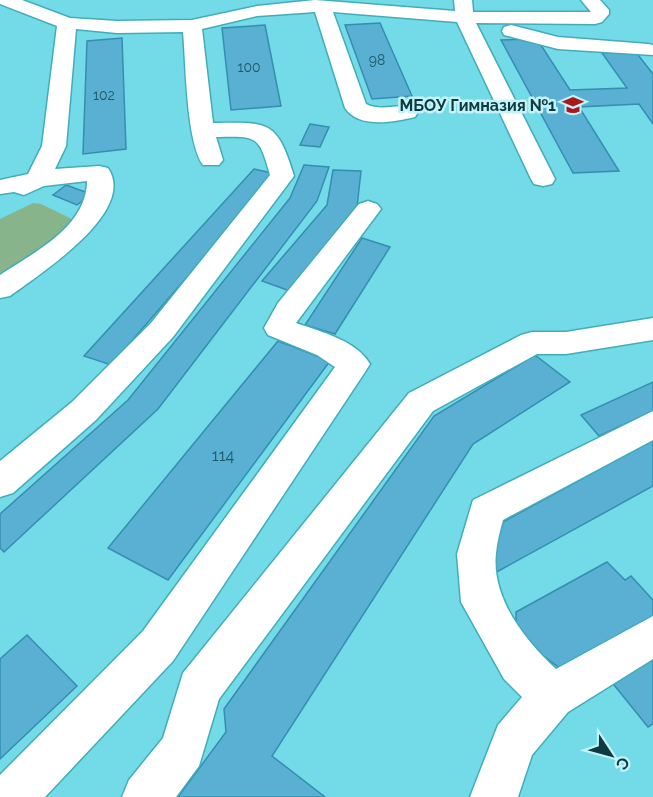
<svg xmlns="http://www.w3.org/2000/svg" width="653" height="797" font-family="Raleway,sans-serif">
<rect width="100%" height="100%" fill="#73dae7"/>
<!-- green -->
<polygon fill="#88b48b" points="33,203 41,204 76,221 78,226 0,280 0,219"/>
<!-- building -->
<g fill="#59b0d3" stroke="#348eb0" stroke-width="1.5">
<polygon points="380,23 412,96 372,99 345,25"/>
<polygon points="265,25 281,106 231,110 222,28"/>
<polygon points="122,38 126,149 83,154 87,41"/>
<polygon points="537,39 570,90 627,88 602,53 635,51 653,74 653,124 639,104 579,107 619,171 573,173 501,40"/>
<polygon points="310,124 329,127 320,147 300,145"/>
<polygon points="304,165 329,167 317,201 158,409 4,552 0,548 0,514 128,400 290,198"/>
<polygon points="254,169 276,174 111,365 84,356"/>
<polygon points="333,170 361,171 357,207 290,291 262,281 327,205"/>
<polygon points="66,185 91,194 77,205 53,195"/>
<polygon points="362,238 390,247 335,334 305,325"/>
<polygon points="278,341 330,361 168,580 108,548"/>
<polygon points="535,355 570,382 473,444 272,756 325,797 178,797 226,732 224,709 434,416"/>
<polygon points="653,382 653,411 599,436 581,415"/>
<polygon points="653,440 653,486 493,574 501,523"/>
<polygon points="607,562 625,580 631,576 653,600 653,622 568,674 516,636 516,612"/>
<polygon points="27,635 77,686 0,759 0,659"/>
<polygon points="653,654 653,724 648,727 610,680"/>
</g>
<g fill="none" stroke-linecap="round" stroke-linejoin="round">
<!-- minor casing -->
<g stroke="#42adba" stroke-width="3">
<g id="minor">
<path d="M0 0H22L70 18 117 21 192 20 257 6 315 0 455 11 454 0H472L473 12H591L581 0H600L609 10V14L602 22 595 24 476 23 555 179 552 184 543 186 534 184 531 179 457 22 333 12 366 104C382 112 398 103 415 107L418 112 415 117C394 122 359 129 345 108L315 12 257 16 202 29 213 123C269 122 277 120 294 176L173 337 96 420 13 493 0 497V461L72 402 151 323 270 175C259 135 257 136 216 137L223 160 219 165H203C186 141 186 63 183 32L117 33 76 29 66 146 55 169 99 166 108 168C138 212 38 275 10 296L0 298V275C33 253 87 227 87 181L44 186 24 195 14 192 0 194V180L28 174 42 146 57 26 0 4Z"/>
<polygon points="511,25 558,37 648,44 653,45 653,55 558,49 504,35 502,31 504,27"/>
<path d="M368 201 377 204 381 209 296 323C321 332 356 340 370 364L365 372 173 661 45 797H0V775L143 631 335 367 317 355 268 335 264 328 278 303 359 204Z"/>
<polygon points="653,318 653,340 566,354 537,354 433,411 219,699 199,766 176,797 122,797 129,780 163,738 183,673 409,393 521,335 532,332 566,332"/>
<path d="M653 411V440L503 520C500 531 497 542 496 553 491 598 525 640 556 669L653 616V659L568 712 532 755 518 797H470L498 725 522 697 504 679 461 602 457 554 473 500Z"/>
</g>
</g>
<!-- minor -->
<use href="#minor" fill="#fff" fill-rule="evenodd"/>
</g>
<!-- icons -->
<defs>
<g id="school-bare" transform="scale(1.62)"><path d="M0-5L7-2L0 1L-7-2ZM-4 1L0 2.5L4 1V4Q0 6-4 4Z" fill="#ab181c" stroke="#c3f2f8" stroke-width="2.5" paint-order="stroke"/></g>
</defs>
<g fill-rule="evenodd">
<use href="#school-bare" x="573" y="105"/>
</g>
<g text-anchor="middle" stroke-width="5" stroke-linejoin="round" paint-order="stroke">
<!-- far-number labels -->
<g font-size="14" fill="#205866">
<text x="377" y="65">98</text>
<text x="249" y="72">100</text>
<text x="104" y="100">102</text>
</g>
<!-- far-poi labels -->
<g font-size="16" font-weight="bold" fill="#0d3b41" stroke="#c3f2f8" text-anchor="end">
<text x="556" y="111">МБОУ Гимназия №1</text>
</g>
<!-- number labels -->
<g font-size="16" fill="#205866">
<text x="223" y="461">114</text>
</g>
</g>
<!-- north arrow -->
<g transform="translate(611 755) rotate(126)" stroke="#c3f2f8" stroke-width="4.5" paint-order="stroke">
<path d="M0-4.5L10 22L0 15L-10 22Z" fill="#0d3b41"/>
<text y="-9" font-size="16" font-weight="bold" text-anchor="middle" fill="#0d3b41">С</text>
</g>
</svg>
